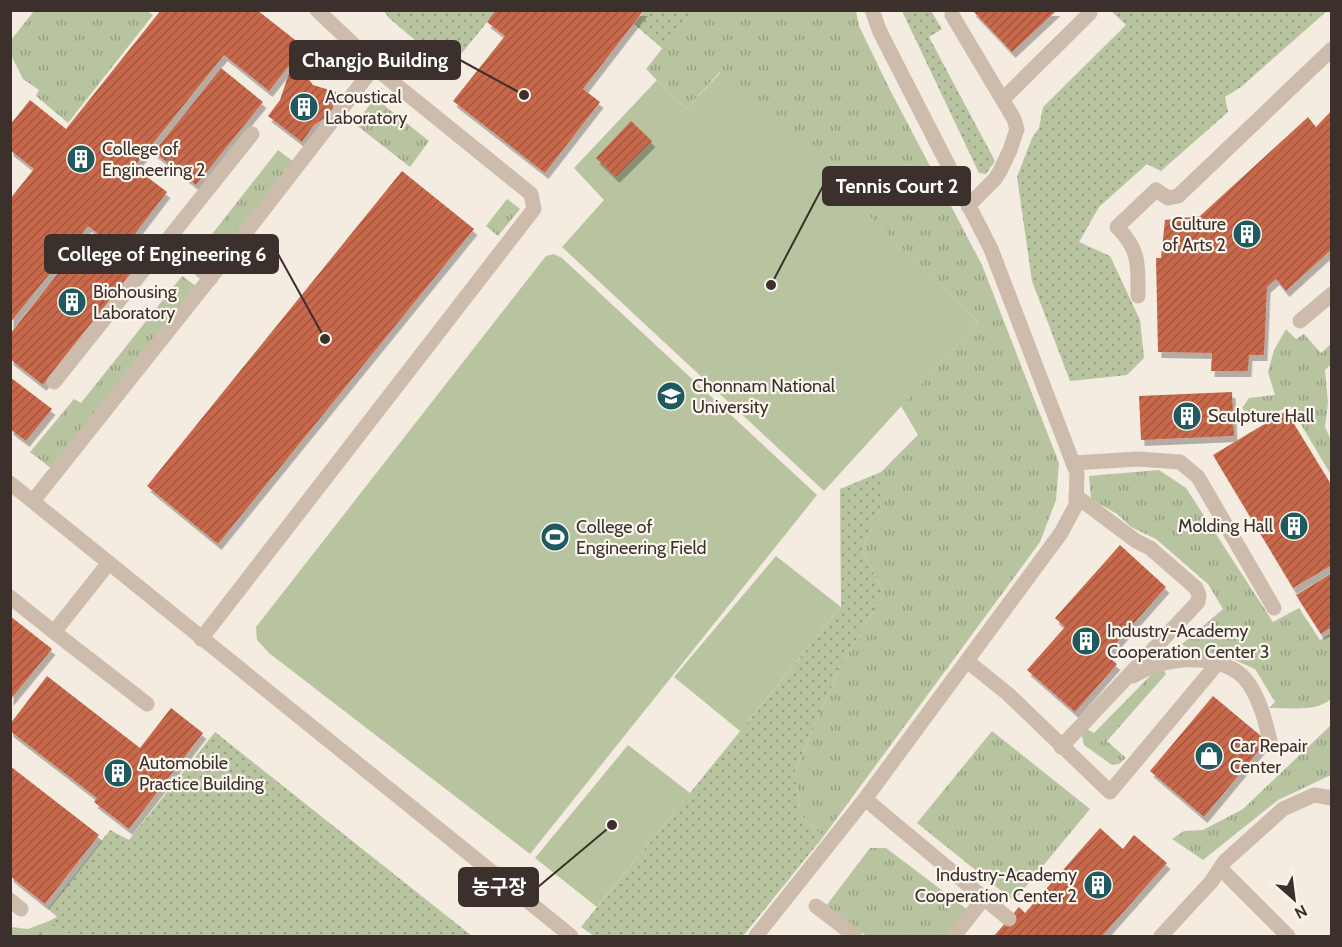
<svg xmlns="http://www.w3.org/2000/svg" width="1342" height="947" font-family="Cabin,'Noto Sans KR',sans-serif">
<defs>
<pattern id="grass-tufts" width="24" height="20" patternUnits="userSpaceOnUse" patternTransform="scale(1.5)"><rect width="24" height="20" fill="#b8c4a0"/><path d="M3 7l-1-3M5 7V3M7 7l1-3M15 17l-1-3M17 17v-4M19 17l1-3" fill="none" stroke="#97a083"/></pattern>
<pattern id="forest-firs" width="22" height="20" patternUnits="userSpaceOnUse" patternTransform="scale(1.5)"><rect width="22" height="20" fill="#b8c4a0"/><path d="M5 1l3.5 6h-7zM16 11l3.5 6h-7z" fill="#97a083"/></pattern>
<pattern id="park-dots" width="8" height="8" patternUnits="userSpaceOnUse" patternTransform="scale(1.5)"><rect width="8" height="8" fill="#b8c4a0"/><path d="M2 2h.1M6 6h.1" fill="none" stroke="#97a083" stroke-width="1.8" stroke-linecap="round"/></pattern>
<pattern id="building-hatch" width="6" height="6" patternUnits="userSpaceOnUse" patternTransform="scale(1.5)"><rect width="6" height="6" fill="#c8694b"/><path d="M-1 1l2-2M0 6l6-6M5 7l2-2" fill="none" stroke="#a4573f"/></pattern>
<filter id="shadow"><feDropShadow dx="3.5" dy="6" stdDeviation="0" flood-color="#0004"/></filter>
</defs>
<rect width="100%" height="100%" fill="#f4ebe1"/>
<!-- grass -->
<g fill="url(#grass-tufts)">
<polygon points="146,10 153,15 68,123 36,96 39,90 23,79 11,55 11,40 34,11"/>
<polygon points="692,11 856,11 859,26 890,90 982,265 1059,463 1056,500 1040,542 823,837 801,816 795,771 840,667 884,594 862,550 881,505 881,472 918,435 901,406 978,322 720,72 686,109 646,69"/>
<polygon points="375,98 429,141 410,167 355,124"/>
<polygon points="278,150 294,162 218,259 202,247"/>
<polygon points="507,199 520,209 498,236 486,226"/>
<polygon points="182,276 197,287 52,469 30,452 74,399 81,403"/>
<polygon points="1286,329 1296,339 1304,334 1321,353 1331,344 1331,364 1325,370 1328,403 1325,427 1331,440 1331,475 1290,406 1254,422 1242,408 1249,398 1275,395 1268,372 1274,350"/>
<path d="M1159 470 1186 488 1273 622 1299 608 1320 640 1331 633V699C1314 713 1290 707 1269 708L1275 702 1255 669 1219 653 1193 654 1182 644 1223 609 1208 584 1156 539 1131 527 1117 514 1091 499 1089 476Z"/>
<polygon points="1163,669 1166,674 1107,741 1126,758 1119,764 1112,765 1084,745 1082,736 1086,729 1094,733 1151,675"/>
<polygon points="1331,725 1331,775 1278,800 1203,860 1172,839 1184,831 1203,830 1243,809"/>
<polygon points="992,731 1090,809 1014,901 917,823"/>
<polygon points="870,848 886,848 968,910 948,936 866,936 826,906"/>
</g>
<!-- forest -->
<polygon fill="url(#forest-firs)" points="49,921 73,936 11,936 11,927 28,929"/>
<!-- park -->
<g fill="url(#park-dots)">
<polygon points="384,11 496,11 449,69 389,18"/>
<polygon points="644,11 644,10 692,11 663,49 634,24"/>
<polygon points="902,11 931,11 942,29 929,37 995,161 986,174 979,173"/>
<polygon points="1111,11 1327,11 1241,87 1225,97 1228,112 1161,171 1147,164 1099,207 1079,242 1110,256 1140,320 1144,358 1127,375 1070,381 1032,281 1017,177 1032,138 1039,128 1043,107 1126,25"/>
<polygon points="881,472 881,505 862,550 884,594 840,667 795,771 801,816 823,837 743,936 594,936 581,927 841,607 840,489"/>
<polygon points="215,732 472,936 73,936 49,921 57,917 48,909 110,830 129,840"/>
</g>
<!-- garden -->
<g fill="#b8c4a0">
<polygon points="721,72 978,322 824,491 562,247 604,200 574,168 657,80 686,109"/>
<polygon points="554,254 562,258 817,495 530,854 269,653 257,640 256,627 546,256"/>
<polygon points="776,556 841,607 740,731 674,677"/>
<polygon points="628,745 690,793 597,907 535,858"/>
</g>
<!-- building -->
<g fill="url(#building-hatch)" filter="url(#shadow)">
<polygon points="161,10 257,10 304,47 269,91 224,55 134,167 167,192 121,252 88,226 10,323 10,199 34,169 10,150 10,125 30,100 66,129"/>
<polygon points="496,10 644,10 583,89 600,102 545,173 453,101 505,36 487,22"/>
<polygon points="972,10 1057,10 1012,52"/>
<polygon points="221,68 263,102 196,185 154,152"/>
<polygon points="301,69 313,85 336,92 332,113 314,125 302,142 268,116 280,100 289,73"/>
<polygon points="1332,110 1332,249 1286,291 1276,279 1267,287 1264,355 1249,355 1248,371 1211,371 1212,353 1158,352 1156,258 1161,258 1165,220 1200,216 1308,117 1316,127"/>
<polygon points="631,121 652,141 616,177 596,158"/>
<polygon points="402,171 474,229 218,544 147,486"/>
<polygon points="88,235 133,270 43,385 10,359 10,334"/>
<polygon points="10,377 52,409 26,441 10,429"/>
<polygon points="1232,392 1234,436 1141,440 1139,396"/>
<polygon points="1286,411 1332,486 1332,565 1293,588 1213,455"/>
<polygon points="1120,545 1166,587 1106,655 1117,664 1075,712 1027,670 1065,627 1055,618"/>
<polygon points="1332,573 1332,627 1321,634 1296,595"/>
<polygon points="10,616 52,649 10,700"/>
<polygon points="47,676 140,748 171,708 203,733 129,829 94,802 97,798 10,731 10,724"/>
<polygon points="1213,696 1267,741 1204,817 1150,771"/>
<polygon points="10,766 99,835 45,904 10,876"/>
<polygon points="1100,828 1123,849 1134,835 1167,863 1102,936 994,936 1019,907 1025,913"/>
</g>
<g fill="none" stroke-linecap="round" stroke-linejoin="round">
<!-- minor -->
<g stroke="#cdbbac" stroke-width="15">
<polyline points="952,15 1014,119 1017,129 1010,150 1000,171 995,179 968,206"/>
<polyline points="1003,99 1090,13"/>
<polyline points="166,242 211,278"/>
<path d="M1138 296C1138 265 1140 250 1117 227L1156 190 1168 198 1178 196 1332 49"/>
<polyline points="1300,321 1332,294"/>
<polyline points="54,382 252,134"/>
<polyline points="1073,463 1138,459 1180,462 1198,477 1274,608"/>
<polyline points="10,483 571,936"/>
<polyline points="33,501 230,253 374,67"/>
<polyline points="108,564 54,632 147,704"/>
<polyline points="10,597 54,632"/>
<polyline points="201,639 534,209 531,194 374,67 356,47 317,10"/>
<polyline points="967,661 1008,694 1110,792 1217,664"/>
<path d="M1133 676C1140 672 1147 668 1154 666 1184 656 1230 656 1249 684 1261 702 1266 724 1271 745"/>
<polyline points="1061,747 1198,602 1199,595 1196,588 1150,548 1136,541 1076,496"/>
<polyline points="865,799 1009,919"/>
<polyline points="1221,869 1288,936"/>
<polyline points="10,900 21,909"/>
<polyline points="816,906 855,936"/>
<polyline points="756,936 865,799 1061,533 1076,505 1077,473 1073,463 991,249 880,32 872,10"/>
<polyline points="954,936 984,898"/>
<polyline points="1161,936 1211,882 1225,861 1283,809 1314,795 1332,798"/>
</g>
</g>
<!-- icons -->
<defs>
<g id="building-disc" transform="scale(1.5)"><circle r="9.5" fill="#1f5a5e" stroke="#fbf5ee"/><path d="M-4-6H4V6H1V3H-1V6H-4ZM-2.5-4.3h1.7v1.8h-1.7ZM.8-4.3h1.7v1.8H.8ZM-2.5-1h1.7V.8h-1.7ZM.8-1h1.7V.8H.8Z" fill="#fff"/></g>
<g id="university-disc" transform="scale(1.5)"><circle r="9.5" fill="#1f5a5e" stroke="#fbf5ee"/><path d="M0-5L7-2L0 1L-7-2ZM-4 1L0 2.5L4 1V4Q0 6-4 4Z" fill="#fff"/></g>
<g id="stadium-disc" transform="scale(1.5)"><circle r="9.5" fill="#1f5a5e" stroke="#fbf5ee"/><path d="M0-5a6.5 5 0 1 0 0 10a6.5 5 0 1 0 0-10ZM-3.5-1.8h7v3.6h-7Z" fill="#fff"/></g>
<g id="shop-disc" transform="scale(1.5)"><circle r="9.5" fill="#1f5a5e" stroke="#fbf5ee"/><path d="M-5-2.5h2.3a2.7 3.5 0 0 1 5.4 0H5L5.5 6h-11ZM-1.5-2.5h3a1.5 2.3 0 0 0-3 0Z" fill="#fff"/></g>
</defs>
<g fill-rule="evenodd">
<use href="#building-disc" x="304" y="107"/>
<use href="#building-disc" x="81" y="159"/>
<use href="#building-disc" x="1247" y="234"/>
<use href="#building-disc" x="72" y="302"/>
<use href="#university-disc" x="671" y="396"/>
<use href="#building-disc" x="1187" y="416"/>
<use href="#building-disc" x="1294" y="526"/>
<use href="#stadium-disc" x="555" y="537"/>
<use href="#building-disc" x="1086" y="641"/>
<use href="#shop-disc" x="1209" y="756"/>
<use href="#building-disc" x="118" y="773"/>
<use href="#building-disc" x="1098" y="885"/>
</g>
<g text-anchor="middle" stroke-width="4.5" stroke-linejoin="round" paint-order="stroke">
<!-- poi labels -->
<g font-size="18" fill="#3b302b" stroke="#fbf5ee" text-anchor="start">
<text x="325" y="103">Acoustical<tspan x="325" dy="21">Laboratory</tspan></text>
<text x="102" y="155">College of<tspan x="102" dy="21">Engineering 2</tspan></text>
<text x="1226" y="230" text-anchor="end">Culture<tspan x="1226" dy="21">of Arts 2</tspan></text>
<text x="93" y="298">Biohousing<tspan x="93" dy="21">Laboratory</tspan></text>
<text x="692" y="392">Chonnam National<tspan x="692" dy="21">University</tspan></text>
<text x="1208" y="422">Sculpture Hall</text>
<text x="1273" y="532" text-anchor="end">Molding Hall</text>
<text x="576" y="533">College of<tspan x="576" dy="21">Engineering Field</tspan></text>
<text x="1107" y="637">Industry-Academy<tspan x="1107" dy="21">Cooperation Center 3</tspan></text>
<text x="1230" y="752">Car Repair<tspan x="1230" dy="21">Center</tspan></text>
<text x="139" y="769">Automobile<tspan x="139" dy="21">Practice Building</tspan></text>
<text x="1077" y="881" text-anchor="end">Industry-Academy<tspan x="1077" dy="21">Cooperation Center 2</tspan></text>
</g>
</g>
<!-- callouts -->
<path fill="none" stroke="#3b302b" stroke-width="2" d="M524 95L460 60M771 285L823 186M325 339L278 254M612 825L538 887"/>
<g fill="#3b302b" stroke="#fbf5ee" stroke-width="2">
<circle cx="524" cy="95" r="6"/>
<circle cx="771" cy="285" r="6"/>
<circle cx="325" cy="339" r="6"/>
<circle cx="612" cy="825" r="6"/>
</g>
<g fill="#3b302b" stroke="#3b302b" stroke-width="2">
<rect x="290" y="41" width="170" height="38" rx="6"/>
<rect x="823" y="167" width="147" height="38" rx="6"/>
<rect x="45" y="235" width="233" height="38" rx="6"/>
<rect x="459" y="868" width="79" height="38" rx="6"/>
</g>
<g font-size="20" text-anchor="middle" font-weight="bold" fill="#fff">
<text x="375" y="67">Changjo Building</text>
<text x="897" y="193">Tennis Court 2</text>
<text x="162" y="261">College of Engineering 6</text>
<text x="499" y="894">농구장</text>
</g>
<!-- border -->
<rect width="1342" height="947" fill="none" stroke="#3b302b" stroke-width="24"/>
<!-- north arrow -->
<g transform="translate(1294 899) rotate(152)" stroke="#fbf5ee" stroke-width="4.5" paint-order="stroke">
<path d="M0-4.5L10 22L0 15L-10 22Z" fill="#3b302b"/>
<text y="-9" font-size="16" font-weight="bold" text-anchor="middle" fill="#3b302b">N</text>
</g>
</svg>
